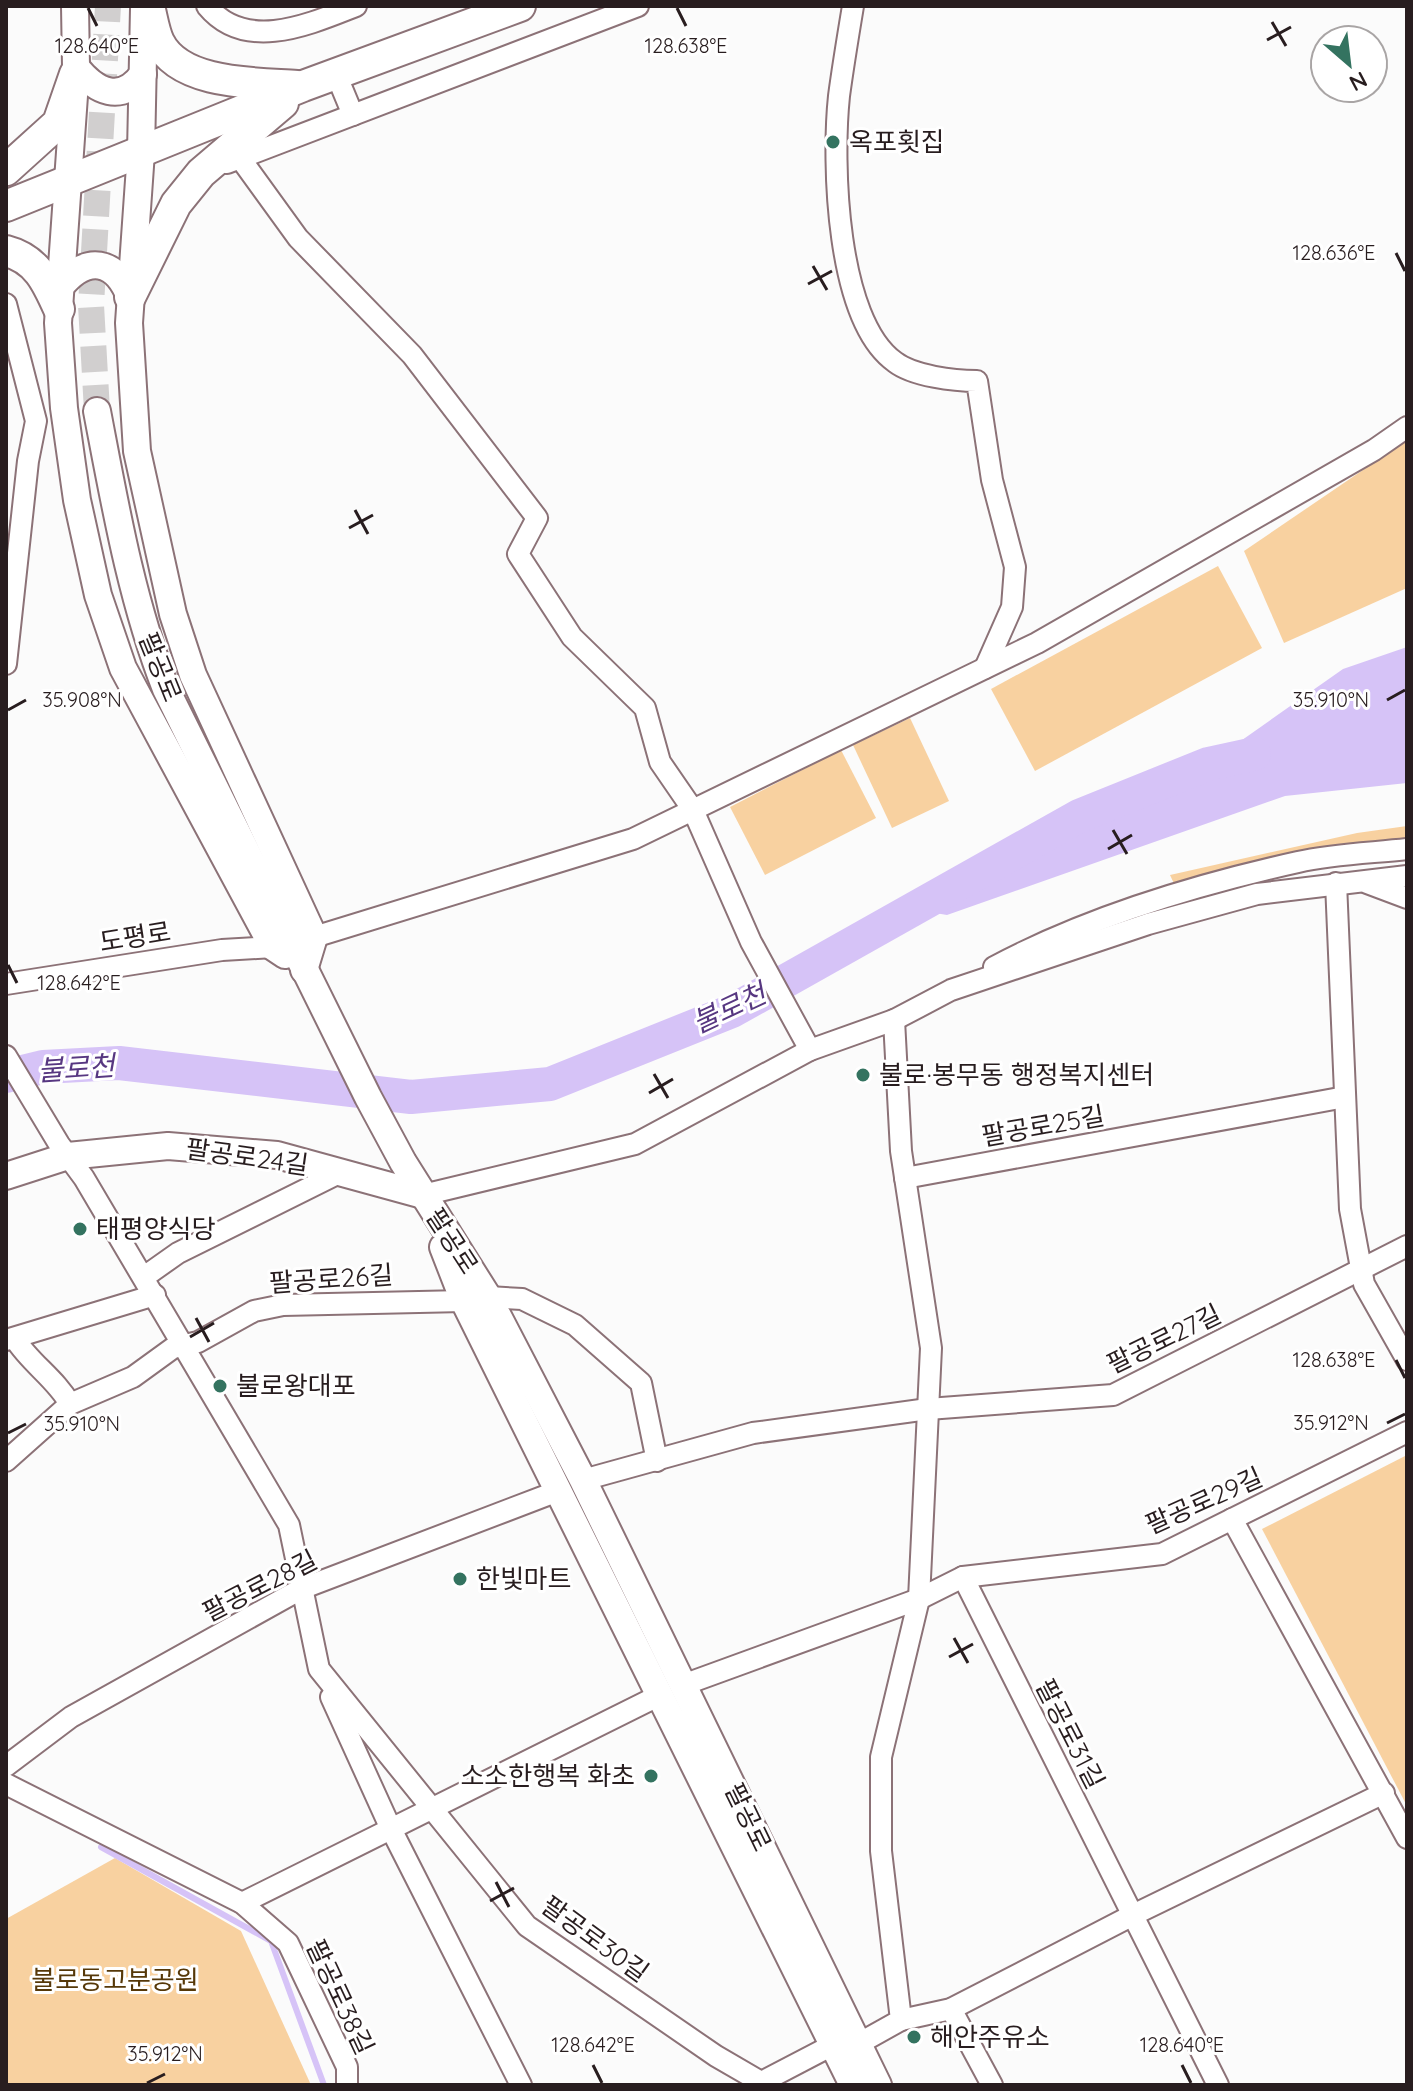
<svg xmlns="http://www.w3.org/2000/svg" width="1413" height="2091" font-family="Quicksand,'Noto Sans KR',sans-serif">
<rect width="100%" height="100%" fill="#fbfbfb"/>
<!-- green -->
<g fill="#f8d1a0">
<polygon points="1407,440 1407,588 1284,643 1244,551"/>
<polygon points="1218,566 1262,648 1035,771 991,689"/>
<polygon points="910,718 949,801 892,828 853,745"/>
<polygon points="841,750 876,818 765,875 730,807"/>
<polygon points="1407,826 1407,846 1177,890 1170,875 1357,833"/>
<polygon points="1407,1455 1407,1806 1262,1529"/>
<polygon points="115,1858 241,1931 311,2085 6,2085 6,1919"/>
</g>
<!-- water -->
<polygon fill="#d6c3f7" points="1407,647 1407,783 1285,796 947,915 911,909 1079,816 1208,764 1343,669"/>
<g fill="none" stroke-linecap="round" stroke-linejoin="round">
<!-- stream -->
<polyline stroke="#d6c3f7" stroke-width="6" points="101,1847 271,1941 324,2085"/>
<!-- river -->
<polyline stroke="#d6c3f7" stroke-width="34" points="6,1076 43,1067 119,1063 411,1097 550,1084 732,1011 1079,816 1208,764 1254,754"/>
<!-- major-tunnel -->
<polyline stroke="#d1cfcf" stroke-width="26" stroke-dasharray="26 13" stroke-linecap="butt" points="97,411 91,305 108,6"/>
<!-- minor casing -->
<g stroke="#8c7277" stroke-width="24">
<g id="minor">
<path d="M207 6C246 53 310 24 356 6"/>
<path d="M853 6C848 36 843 66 839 96 832 163 836 320 895 362 913 376 954 381 977 381L992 480 1015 567 1012 607 985 668"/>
<polyline points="336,74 353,115"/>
<polyline points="240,158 298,238 412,355 537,518 518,554 572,637 645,708 660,762 693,810 751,942 810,1050"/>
<polyline points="227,163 638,6"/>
<polyline points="6,304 36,421 28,461 6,664"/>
<polyline points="1336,883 1350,1209 1364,1284 1407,1360"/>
<polyline points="1367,883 1407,898"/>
<polyline points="314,937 633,839 1037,643 1374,450 1407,427"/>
<path d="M994 967C1088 917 1194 885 1298 862 1333 854 1371 853 1407 849"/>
<polyline points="6,984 222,950 273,947"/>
<polyline points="6,1056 59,1144 84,1178 289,1525 319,1669 527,1926 716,2056 766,2085"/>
<polyline points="905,1178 1345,1097"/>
<polyline points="423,1195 635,1144 810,1050 894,1020 951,990 1148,924 1257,894 1407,876"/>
<polyline points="144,1277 178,1253 341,1172"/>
<polyline points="488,1297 522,1299 575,1325 641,1383 657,1461"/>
<path d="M15 1339C30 1363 56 1379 70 1404"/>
<polyline points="6,1340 155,1295"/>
<polyline points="6,1461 70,1404 133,1377 173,1348 198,1342 254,1311 283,1305 464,1301"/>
<polyline points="583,1480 753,1433 928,1409 1113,1395 1407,1246"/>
<polyline points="1232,1519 1407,1838"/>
<polyline points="963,1577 1218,2085"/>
<polyline points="683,1685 919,1599 963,1577 1162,1554 1407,1432"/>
<polyline points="331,1697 391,1829 521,2085"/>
<polyline points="6,1766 71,1717 301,1589 558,1491"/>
<polyline points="6,1784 242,1903 288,1943 347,2067 347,2085"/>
<polyline points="242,1903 658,1696"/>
<polyline points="951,2009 992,2085"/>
<polyline points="901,2020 951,2009 1133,1915 1384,1793"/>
<polyline points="858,2044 901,2020 881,1851 881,1757 919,1599 931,1348 901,1151 894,1020"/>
<polyline points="756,2085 846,2038"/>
</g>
</g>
<!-- major casing -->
<g stroke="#8c7277" stroke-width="30">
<g id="major">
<polyline points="75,6 76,67 58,323 64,408 77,500 98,595 123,668 273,947 285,955"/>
<polyline points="144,9 141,152 129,323 137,451 173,614 193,675 314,937 304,970"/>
<path d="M76 67C96 92 121 104 143 74"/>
<path d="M61 286C87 255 115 259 130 297"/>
<path d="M97 411C115 505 131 599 166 689L368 1097 403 1162 488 1297 583 1480 878 2085"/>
<polyline points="6,1176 68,1156 168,1146 277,1155 423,1195"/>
<polyline points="443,1247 464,1301 853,2085"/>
</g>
</g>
<!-- highway casing -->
<g stroke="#8c7277" stroke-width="34">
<g id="highway">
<path d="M149 6C152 17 154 32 159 42 180 85 256 83 297 86"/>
<polyline points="6,170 58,123 75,74"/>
<polyline points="6,206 303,86 520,6"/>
<path d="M6 251C37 259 47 282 59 309"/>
<polyline points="130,297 176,204 201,173 283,103"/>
</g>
</g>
<!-- minor -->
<use href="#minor" stroke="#fff" stroke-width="20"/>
<!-- major -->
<use href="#major" stroke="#fff" stroke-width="26"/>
<!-- highway -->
<use href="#highway" stroke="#fff" stroke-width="30"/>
</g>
<!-- ticks -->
<path fill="none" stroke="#281d1f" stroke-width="3" d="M88 8 97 26M677 8 686 26M1272 22 1286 46M1267 40 1291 27M1396 253 1405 271M813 266 827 290M808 284 832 271M355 510 368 534M349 528 373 515M1387 700 1405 690M8 710 26 700M1113 830 1127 854M1108 849 1132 835M8 965 17 983M654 1074 668 1098M649 1093 673 1079M196 1318 209 1342M190 1337 214 1323M1396 1360 1405 1378M1387 1423 1405 1414M8 1433 26 1424M954 1638 968 1663M949 1657 973 1644M496 1882 509 1907M490 1901 514 1888M593 2065 602 2083M1182 2065 1191 2083M147 2083 165 2074"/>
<!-- markers -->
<g fill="#347360" stroke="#fff" stroke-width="3">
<circle cx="833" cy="142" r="8"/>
<circle cx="863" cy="1075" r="8"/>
<circle cx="80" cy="1229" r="8"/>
<circle cx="220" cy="1386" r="8"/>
<circle cx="460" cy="1579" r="8"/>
<circle cx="651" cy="1776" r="8"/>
<circle cx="914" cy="2037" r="8"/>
</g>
<g text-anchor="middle" stroke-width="6" stroke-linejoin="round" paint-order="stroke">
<!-- poi labels -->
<g font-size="26" fill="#281d1f" stroke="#fff" text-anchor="start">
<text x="849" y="151">옥포횟집</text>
<text x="879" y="1084">불로·봉무동 행정복지센터</text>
<text x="96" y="1238">태평양식당</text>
<text x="236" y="1395">불로왕대포</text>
<text x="476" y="1588">한빛마트</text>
<text x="635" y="1785" text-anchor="end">소소한행복 화초</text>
<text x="930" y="2046">해안주유소</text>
</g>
<!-- street labels -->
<g font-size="26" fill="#281d1f" stroke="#fff">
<text transform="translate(160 667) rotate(68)" y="9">팔공로</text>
<text transform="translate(135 937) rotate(-9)" y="9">도평로</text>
<text transform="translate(1043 1126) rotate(-10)" y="9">팔공로25길</text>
<text transform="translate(247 1157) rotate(8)" y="9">팔공로24길</text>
<text transform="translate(452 1241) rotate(57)" y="9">팔공로</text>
<text transform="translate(331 1279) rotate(-4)" y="9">팔공로26길</text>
<text transform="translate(1164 1339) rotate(-26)" y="9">팔공로27길</text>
<text transform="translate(1204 1501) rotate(-24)" y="9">팔공로29길</text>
<text transform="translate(260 1586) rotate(-27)" y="9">팔공로28길</text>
<text transform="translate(1070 1734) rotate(63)" y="9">팔공로31길</text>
<text transform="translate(748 1817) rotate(64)" y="9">팔공로</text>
<text transform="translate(595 1939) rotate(36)" y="9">팔공로30길</text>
<text transform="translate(340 1997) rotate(65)" y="9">팔공로38길</text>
</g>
<!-- park labels -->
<g font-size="26" fill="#563808" stroke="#fff">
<text x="115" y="1989">불로동고분공원</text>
</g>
<!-- water labels -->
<g font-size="28" font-style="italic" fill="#573781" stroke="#fff">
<text transform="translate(729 1008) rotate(-25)" y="10">불로천</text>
<text transform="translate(76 1068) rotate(-4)" y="10">불로천</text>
</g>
</g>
<g font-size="20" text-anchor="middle" fill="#281d1f" stroke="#fff" stroke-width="6" stroke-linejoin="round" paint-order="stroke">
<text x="97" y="53">128.640°E</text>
<text x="686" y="53">128.638°E</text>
<text x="1334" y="260">128.636°E</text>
<text x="1331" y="707">35.910°N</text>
<text x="82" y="707">35.908°N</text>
<text x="79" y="990">128.642°E</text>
<text x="1334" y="1367">128.638°E</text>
<text x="1331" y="1430">35.912°N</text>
<text x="82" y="1431">35.910°N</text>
<text x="593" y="2052">128.642°E</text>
<text x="1182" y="2052">128.640°E</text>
<text x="165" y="2061">35.912°N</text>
</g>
<!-- border -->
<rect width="1413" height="2091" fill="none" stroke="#281d1f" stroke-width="16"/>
<!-- north arrow -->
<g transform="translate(1349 64) rotate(152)"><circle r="38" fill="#ffffff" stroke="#a9a5a5" stroke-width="2"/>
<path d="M0-6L14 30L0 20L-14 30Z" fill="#347360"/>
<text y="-12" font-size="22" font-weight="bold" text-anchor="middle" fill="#281d1f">N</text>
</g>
</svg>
